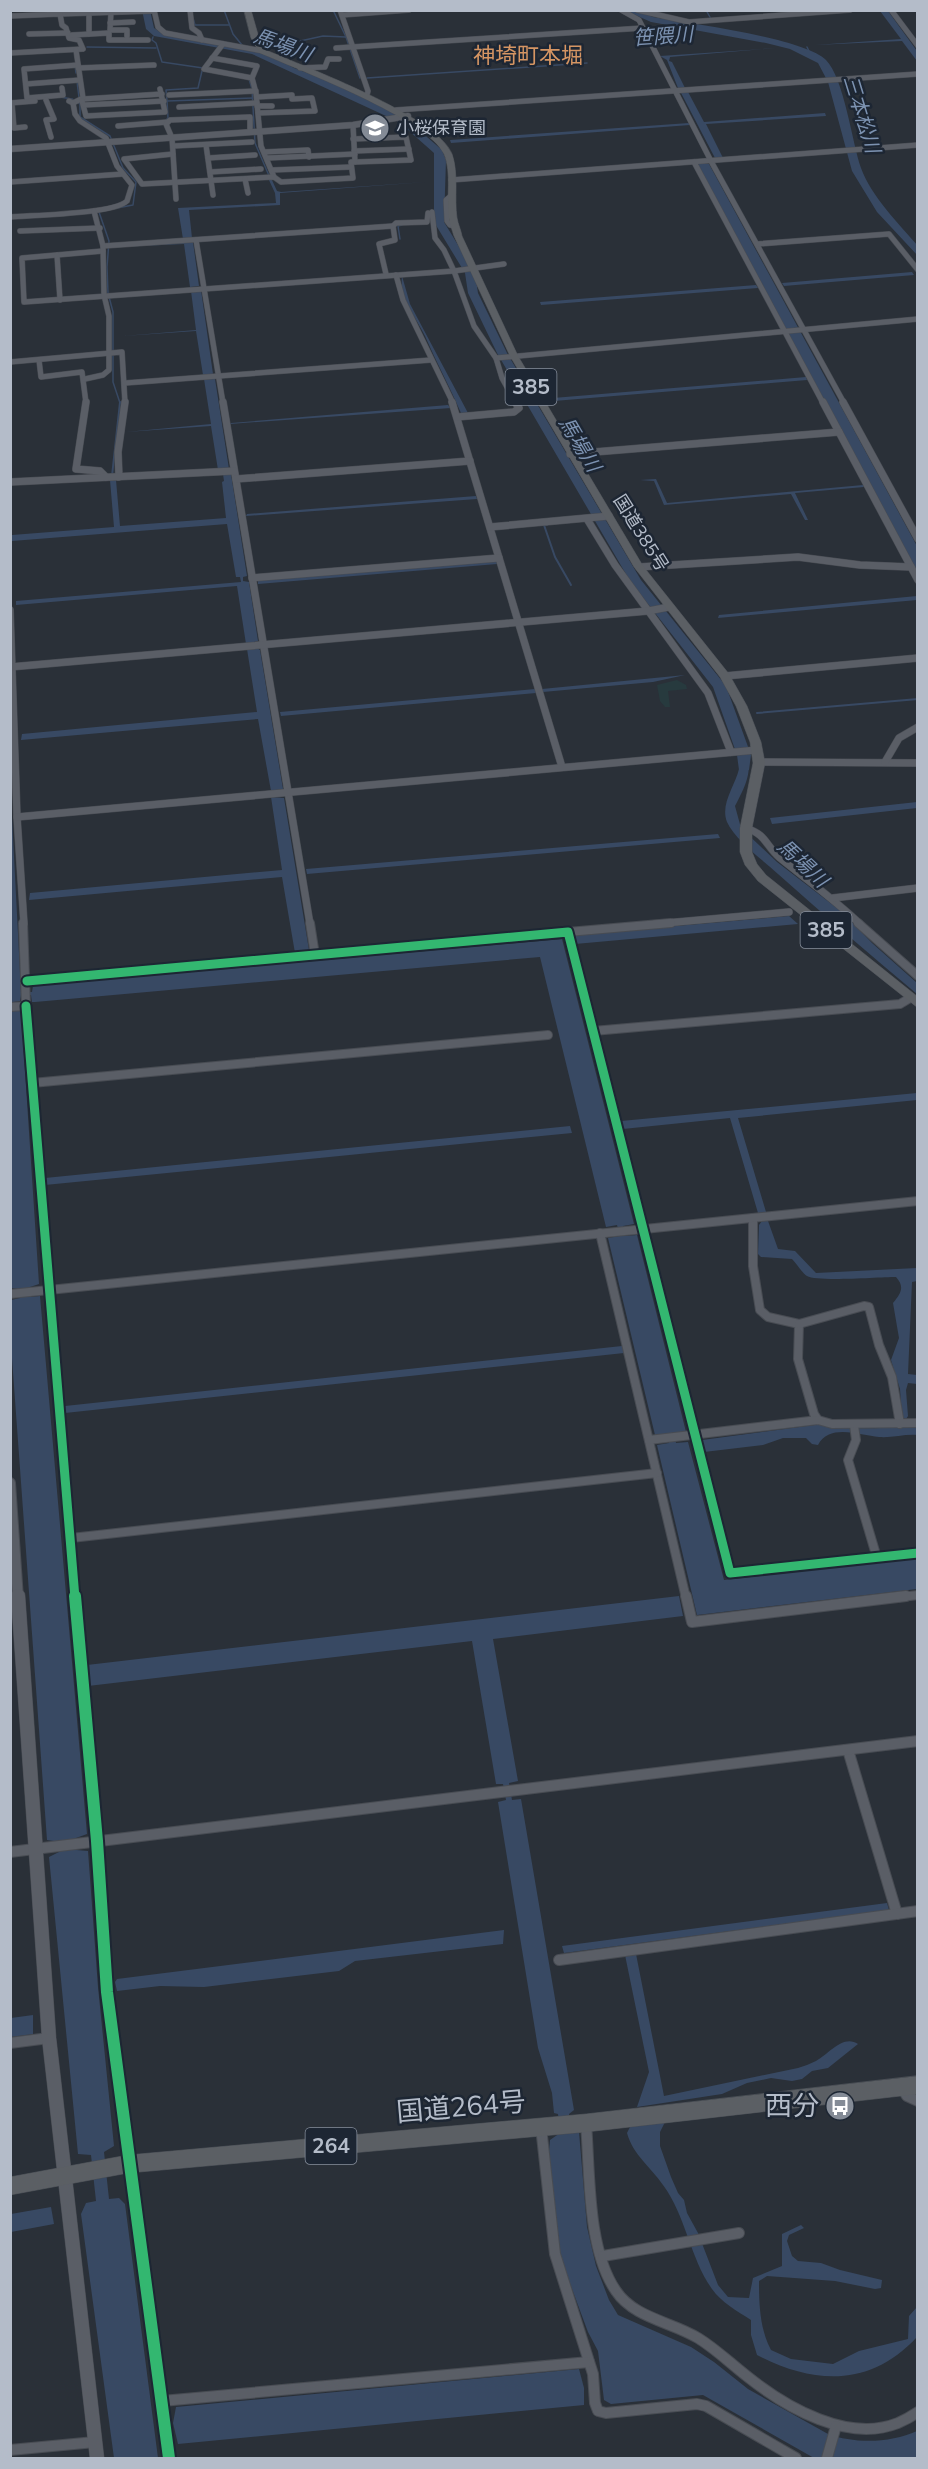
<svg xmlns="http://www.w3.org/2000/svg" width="928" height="2469" font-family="Mulish,'Noto Sans JP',sans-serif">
<rect width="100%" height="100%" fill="#2a3038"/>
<!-- green -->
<polygon fill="#273a3e" points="677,680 686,685 687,689 668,691 670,707 665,707 660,701 657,685"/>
<!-- water -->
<g fill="#384963">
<polygon points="880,11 888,11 917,51 917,61 902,41 815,45 901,39"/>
<polygon points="777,48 670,57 669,61 672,62 685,88 678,88 667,60 660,56"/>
<polygon points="687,90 704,122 825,113 826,116 706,124 723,158 715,158 680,91"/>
<polygon points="689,123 690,125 451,143 450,140"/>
<polygon points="700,163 709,164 917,546 917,574 698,165"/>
<polygon points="268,178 271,178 277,191 281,192 426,182 280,193 280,205 189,210 192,238 183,239 178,208 276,203 275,193"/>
<polygon points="193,242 199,286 190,287 184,244 119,247"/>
<polygon points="912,272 914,275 784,286 782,283"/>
<path d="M402 276 410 304 468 413H461C450 387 436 362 425 336 416 317 399 299 402 276Z"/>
<polygon points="756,285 758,288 541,305 540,302"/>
<polygon points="201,290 213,374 203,375 196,331 123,336 196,330 191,291"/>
<polygon points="806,377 807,380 554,401 553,398"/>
<polygon points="204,379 215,379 229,469 218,470 211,426 126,432 211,424"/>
<polygon points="448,405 451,408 230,424 231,423"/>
<polygon points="223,474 231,474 247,576 243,577 243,581 249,582 258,641 246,644 237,586 16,605 16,601 241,582 240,577 236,577 227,524 12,541 12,535 114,527 110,480 116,480 120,526 226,518 222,482 224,481"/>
<polygon points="656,479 667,503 863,485 864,487 795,493 808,520 805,520 791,494 664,505 654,481 640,480"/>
<polygon points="476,496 477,499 246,516 247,514"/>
<polygon points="496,560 497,564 258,584 258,580"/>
<polygon points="917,596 917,600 696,620 718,618 719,615"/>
<polygon points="257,648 260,650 283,789 271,791 258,719 21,740 22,734 257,712 247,649"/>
<polygon points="685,675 653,682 543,692 542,689"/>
<polygon points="535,689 536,693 281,716 280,712"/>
<path d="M737 747H747C752 773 747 783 735 806L741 828 777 862 842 912 872 943 917 983V994C870 955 824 915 778 874 764 861 735 840 727 822 720 804 735 786 739 769 740 762 738 754 737 747Z"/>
<polygon points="10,779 21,992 32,992 33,986 562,939 634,1224 623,1226 625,1236 637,1235 686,1432 674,1433 676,1443 688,1442 724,1580 917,1558 917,1589 697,1615 657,1445 669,1443 666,1434 655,1435 608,1238 620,1236 617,1225 606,1227 540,957 35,1002 32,1002 31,995 21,995 20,1001 13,1002 13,1011 21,1010 39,1284 30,1287 31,1297 40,1296 87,1834 76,1838 76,1850 88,1851 98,1987 114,2146 104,2152 109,2199 119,2198 125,2204 158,2458 114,2458 81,2214 86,2203 96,2201 91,2155 78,2154 49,1857 59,1852 60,1842 47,1840 10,1331 11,1300 20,1298 19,1289 10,1288"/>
<polygon points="271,797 284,798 309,950 295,953 282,877 29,900 30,893 282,870"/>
<polygon points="917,802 917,808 772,824 770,818"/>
<polygon points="718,834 720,838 307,874 306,869"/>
<polygon points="789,916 798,924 575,944 573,935"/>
<polygon points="917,1093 917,1100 738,1118 766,1212 758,1213 730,1118 623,1129 621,1121"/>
<polygon points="570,1126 572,1133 45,1185 45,1178"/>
<path d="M762 1221H768L778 1249 795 1251 816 1273 917 1268V1281L912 1282 908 1374 917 1375V1384L908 1383 906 1390 908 1416 906 1419 902 1417 900 1389 891 1360 899 1338 893 1303C901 1293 905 1287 896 1277 879 1277 817 1282 807 1276 802 1273 797 1264 792 1259L761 1257 758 1254 759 1225Z"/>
<polygon points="622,1346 624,1353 65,1413 65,1406"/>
<path d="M822 1424C853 1432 886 1426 917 1427V1435C905 1434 892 1438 879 1437 860 1435 829 1423 818 1445L812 1444 806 1438H783L763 1445 704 1452 702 1440Z"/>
<path d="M679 1596 683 1616 493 1639 518 1781 509 1783 512 1800 521 1799 574 2110 569 2114 571 2132H579L587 2227 596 2266 609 2300 618 2315 691 2347 714 2362 748 2389 828 2434C855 2444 891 2443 917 2431V2458H814L703 2395 611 2404 604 2400 598 2351 588 2332 559 2254 549 2151 550 2140 560 2133 558 2114 554 2113 552 2093 538 2048 498 1802 506 1800 503 1784H496L472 1641 88 1686 87 1665Z"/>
<polygon points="887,1903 889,1910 564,1953 562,1946"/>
<polygon points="504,1930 503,1944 355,1961 339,1971 204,1987 160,1986 117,1991 115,1982 117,1979"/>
<path d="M636 1954 664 2096 798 2068C804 2066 810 2064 816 2061 829 2054 843 2034 858 2044L828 2068 812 2071 802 2079 792 2081 771 2078 747 2083 722 2094 637 2107 649 2072 625 1955Z"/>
<polygon points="33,2015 33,2034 11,2037 11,2018"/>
<path d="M666 2120 660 2132V2146L671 2177 678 2193 684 2200 687 2213 698 2233 718 2285 728 2297 749 2298 753 2278 782 2266V2234L801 2225 804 2228 789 2235 787 2241 792 2256 798 2261 821 2263 840 2270 882 2280 881 2288 875 2289 835 2281 767 2276 759 2281C759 2306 760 2329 771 2350L791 2359 833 2364 859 2351 908 2339 909 2316 917 2307V2337C871 2387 814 2385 757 2355L751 2335V2320C737 2311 721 2302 712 2289 690 2258 686 2216 663 2185 651 2167 633 2155 627 2133L631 2125Z"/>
<polygon points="51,2207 54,2224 11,2232 11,2214"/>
<polygon points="579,2369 584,2388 584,2405 178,2444 173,2423 176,2407"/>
</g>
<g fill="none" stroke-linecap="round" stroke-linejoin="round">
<!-- stream-far1 -->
<g stroke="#384963" stroke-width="1.5">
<polyline points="224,10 233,34 242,45"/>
<polyline points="333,10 346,37 360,78"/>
<polyline points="706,10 711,19"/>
<polyline points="193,18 195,25 229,25"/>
<polyline points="153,37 152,40 156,43 162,62 203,68 205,66"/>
<polyline points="87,47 156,48"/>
<polyline points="807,47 811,55"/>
<polyline points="268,48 323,36 346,37"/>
<polyline points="75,66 76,73"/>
<polyline points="367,78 587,63"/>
<polyline points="249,79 252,89 255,143 270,178"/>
<polyline points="77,81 79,98"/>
<polyline points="60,97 72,99 80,104 80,117 110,136 123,168 136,182 133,205 117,208"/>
<polyline points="167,101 166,90 198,88 202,71"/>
<polyline points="165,121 168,118 167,101 253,98"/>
<polyline points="99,212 109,241 107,267 108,293 113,312 113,382 120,403"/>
<polyline points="400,239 398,226 402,225"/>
</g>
<!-- stream -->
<g stroke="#384963" stroke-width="2">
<polyline points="112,476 120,402"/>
<polyline points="547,525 544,525 555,557 571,585"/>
<polyline points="757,713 918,699"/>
</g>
<!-- river -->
<g fill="#384963" fill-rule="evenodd">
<polygon points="142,10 150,10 154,28 160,32 254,49 273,56 294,68 326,80 405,118 442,150 446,160 444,222 475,273 478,293 507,353 641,580 726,686 751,755 749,770 739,770 737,755 713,687 630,581 497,353 468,293 465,273 434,222 434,153 399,122 252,54 154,36 146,29"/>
<path d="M624 10H637L653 17C688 23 804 38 826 60 844 78 852 142 861 168 871 196 899 224 918 246V256L877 212 852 171 828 82 818 63 790 49 766 43 651 22Z"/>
</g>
<!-- minor-far3 casing -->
<g stroke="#484c53" stroke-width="6">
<g id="minor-far3">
<polyline points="154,10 158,27 165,33 263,51"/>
<polyline points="190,10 192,28 199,33 202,40"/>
<polyline points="340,10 368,91 367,95"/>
<polyline points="621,10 639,20 712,163 844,403"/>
<polyline points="637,10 689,22 850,10"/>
<polyline points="891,10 918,46"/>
<polyline points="111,12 110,30 127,30 127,36"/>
<polyline points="89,13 89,34"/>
<polyline points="60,14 154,11"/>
<polyline points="342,15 409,10"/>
<polyline points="10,16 60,14 62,25 66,28 69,38 79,40 83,49 10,53"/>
<polyline points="110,23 133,22"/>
<polyline points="29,34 68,33"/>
<polyline points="72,35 109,33 109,40 148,40"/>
<polyline points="223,44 204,69 252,78"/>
<polyline points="336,48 643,28"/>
<polyline points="212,58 257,66 252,78 256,93 261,146 274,177"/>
<polyline points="78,68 154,65"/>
<polyline points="300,68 325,67 328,59 339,59"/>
<polyline points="26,84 80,80"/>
<polyline points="62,88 63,95 27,98 24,69 78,65"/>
<polyline points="169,95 256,91"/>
<polyline points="257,97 292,95 292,99 312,98 315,111 258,113"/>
<polyline points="83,99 162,94"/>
<polyline points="46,100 54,119 46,120 51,137"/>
<polyline points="69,101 73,103 83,98 76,50"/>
<polyline points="82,101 86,116 165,112 160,89"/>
<polyline points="10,103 35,101"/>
<polyline points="12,104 14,128 25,127"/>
<polyline points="84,105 164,101"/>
<polyline points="257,106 272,106"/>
<polyline points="179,107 257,103"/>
<polyline points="396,110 918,74"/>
<polyline points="118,126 168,122"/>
<polyline points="353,139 406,137 411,160 355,162"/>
<polyline points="206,145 213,195"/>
<polyline points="173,146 252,142"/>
<polyline points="354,151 409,149"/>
<polyline points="264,152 308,150 309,157"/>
<polyline points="173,154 124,159 142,184 274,177 281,182 353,178 351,162 355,162 353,125"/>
<polyline points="208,158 255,155"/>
<polyline points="268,158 355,154"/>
<polyline points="694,162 823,403"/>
<polyline points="272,170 351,167"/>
<polyline points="210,172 261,169"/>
<polyline points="245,179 248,193"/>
<polyline points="451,180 918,145"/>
<polyline points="10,182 123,174"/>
<polyline points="452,195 446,200 447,221 450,225 455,226"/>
<polyline points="176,199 172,138 166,124 170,120 250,117 250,131"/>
<polyline points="432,212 435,238 444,250 454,271 474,326 496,358 502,378 516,403"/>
<path d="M10 217C33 215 114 214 127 201L132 185 117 166 106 138 80 121 75 114 73 103"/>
<polyline points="393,226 396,223 427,222 428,213"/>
<polyline points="20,231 100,228"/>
<polyline points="196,240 223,403"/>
<polyline points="757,244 889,234 918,270"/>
<polyline points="103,246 393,226 395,240 379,244 386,274"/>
<polyline points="103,251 22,258 24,302 454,271 504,264"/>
<polyline points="57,255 60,300"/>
<polyline points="396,275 403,300 453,403"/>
<polyline points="496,358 918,319"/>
<polyline points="39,360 41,377 82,372 86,403"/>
<polyline points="10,362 122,352 125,403"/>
<polyline points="85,379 103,375 109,370 109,316 104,295 103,246 94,211"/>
<polyline points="125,383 431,360"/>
</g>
</g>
<!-- minor-far2 casing -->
<g stroke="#484c53" stroke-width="8">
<g id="minor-far2">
<polyline points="86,402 76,469 100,471 106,477"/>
<polyline points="223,402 310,924"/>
<polyline points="452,402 562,767"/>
<polyline points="823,402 918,580"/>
<polyline points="843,402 918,539"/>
<polyline points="457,417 514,412 519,408 515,402"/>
<polyline points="570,454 839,432"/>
<polyline points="119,477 118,452 125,402"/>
<polyline points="236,479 470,461"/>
<polyline points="10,482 234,471"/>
<polyline points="587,519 615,565 708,693 731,752"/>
<polyline points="490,527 609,516"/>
<polyline points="639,567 798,557 860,565 911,567"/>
<polyline points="252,578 499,558"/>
<polyline points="10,610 17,817 24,924"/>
<polyline points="10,667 648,611 669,607"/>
<polyline points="725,676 918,658"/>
<polyline points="759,762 918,763"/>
<polyline points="885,762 899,738 918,727"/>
<polyline points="17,817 757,750"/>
<path d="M746 828C767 835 765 845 780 858 807 880 835 900 860 924"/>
<polyline points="833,898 918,888"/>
<polyline points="655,924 789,912"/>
</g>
</g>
<!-- minor-far1 casing -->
<g stroke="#484c53" stroke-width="10">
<g id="minor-far1">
<polyline points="310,923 315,955"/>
<polyline points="858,923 918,976"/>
<polyline points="568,932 671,923"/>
<polyline points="27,981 568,932 730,1573 918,1553"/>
<polyline points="26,1006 75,1598"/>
<polyline points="10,1007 26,1006 23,923"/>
<polyline points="593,1031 900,1004 910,998"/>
<polyline points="32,1083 548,1035"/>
<polyline points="753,1218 753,1266 760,1310 768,1317 799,1324 798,1359 814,1414 818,1420"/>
<polyline points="600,1233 686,1598"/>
<polyline points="10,1294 918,1201"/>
<polyline points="799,1324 864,1306 869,1307 879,1345 892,1377 900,1424"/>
<polyline points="854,1425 856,1440 848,1460 877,1558"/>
<polyline points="649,1440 818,1420 832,1424 918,1423"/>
<polyline points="71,1538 657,1473"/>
<polyline points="893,1598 918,1595"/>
</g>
</g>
<!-- minor casing -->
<g stroke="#484c53" stroke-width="12">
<g id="minor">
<polyline points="75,1596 97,1841 107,1992 169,2458"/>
<polyline points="686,1596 692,1622 906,1596"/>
<polyline points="848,1750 897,1914"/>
<polyline points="10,1852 918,1741"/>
<polyline points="559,1960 918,1911"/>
<polyline points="10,2043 49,2038"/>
<polyline points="901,2087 907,2096 918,2101"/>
<path d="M586 2123C590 2173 587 2249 616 2291 634 2318 672 2322 698 2338 716 2349 731 2364 748 2377 787 2408 848 2443 898 2423 905 2420 912 2416 918 2412"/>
<polyline points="541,2127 555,2254 593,2374 595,2403 598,2411 606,2413 697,2404 706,2406 796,2458"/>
<polyline points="603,2256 739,2233"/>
<polyline points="162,2401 589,2362"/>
<polyline points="10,2450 95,2442"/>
<polyline points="827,2458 836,2426"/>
</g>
</g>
<!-- tertiary-far2 casing -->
<g stroke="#484c53" stroke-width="7">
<polyline id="tertiary-far2" points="10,149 353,125 408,116"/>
</g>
<!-- tertiary-far1 casing -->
<g stroke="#484c53" stroke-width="12">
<polyline id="tertiary-far1" points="10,1483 18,1598"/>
</g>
<!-- tertiary casing -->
<g stroke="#484c53" stroke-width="15">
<polyline id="tertiary" points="18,1596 49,2038 97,2458"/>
</g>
<!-- trunk casing -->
<g stroke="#474c53" stroke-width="1">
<g id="trunk">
<path d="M244 10H251L259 38 266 50C305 67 437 116 452 154 459 174 454 198 457 218 458 224 461 230 462 236L518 356 643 566 729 674 747 706 761 742 765 763 752 828V852L757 864 766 875 918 997V1008L758 881 745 865 740 852V828L753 763 750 742 736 706 720 677 634 567 510 356 454 236C452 230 450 224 449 218 446 198 452 173 444 154 428 119 299 70 260 53L251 38Z"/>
<polygon points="918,2076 918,2094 586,2132 128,2173 10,2195 10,2177 128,2155 586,2114"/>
</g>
</g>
<!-- minor-far3 -->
<use href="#minor-far3" stroke="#5a5e66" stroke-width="5"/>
<!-- minor-far2 -->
<use href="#minor-far2" stroke="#5a5e66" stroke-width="7"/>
<!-- minor-far1 -->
<use href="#minor-far1" stroke="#5a5e66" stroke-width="8"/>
<!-- minor -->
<use href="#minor" stroke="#5a5e66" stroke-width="10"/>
<!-- tertiary-far2 -->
<use href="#tertiary-far2" stroke="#5a5e66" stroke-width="6"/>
<!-- tertiary-far1 -->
<use href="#tertiary-far1" stroke="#5a5e66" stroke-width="10"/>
<!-- tertiary -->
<use href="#tertiary" stroke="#5a5e66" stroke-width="14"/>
<!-- trunk -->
<use href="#trunk" fill="#5b5f64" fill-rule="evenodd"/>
<!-- cycleway-far1 casing -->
<g stroke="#1d2633" stroke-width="13">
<g id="cycleway-far1">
<polyline points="27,981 568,932 730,1573 918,1553"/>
<polyline points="26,1006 75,1598"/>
</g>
</g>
<!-- cycleway casing -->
<g stroke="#1d2633" stroke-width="16">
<polyline id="cycleway" points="75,1596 97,1841 107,1992 169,2458"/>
</g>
<!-- cycleway-far1 -->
<use href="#cycleway-far1" stroke="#33b770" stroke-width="9"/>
<!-- cycleway -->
<use href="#cycleway" stroke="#33b770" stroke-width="12"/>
</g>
<!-- icons -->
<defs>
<g id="school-disc" transform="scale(1.5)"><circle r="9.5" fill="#848b96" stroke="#1d2633"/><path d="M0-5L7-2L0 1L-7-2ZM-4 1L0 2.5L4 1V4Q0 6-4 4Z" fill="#fff"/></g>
<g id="bus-disc" transform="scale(1.5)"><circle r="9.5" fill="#848b96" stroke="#1d2633"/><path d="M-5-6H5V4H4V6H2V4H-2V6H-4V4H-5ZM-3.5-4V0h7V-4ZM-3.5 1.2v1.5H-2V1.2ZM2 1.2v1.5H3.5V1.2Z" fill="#fff"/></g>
</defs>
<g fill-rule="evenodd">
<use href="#school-disc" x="375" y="128"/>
<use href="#bus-disc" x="840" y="2106"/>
</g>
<g text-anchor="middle" stroke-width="5" stroke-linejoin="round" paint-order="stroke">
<!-- far-poi labels -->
<g font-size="18" fill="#b4bcc9" stroke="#1d2633" text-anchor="start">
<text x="396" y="134">小桜保育園</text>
</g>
<!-- far-street labels -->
<g font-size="18" fill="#b4bcc9" stroke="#1d2633">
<text transform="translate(641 533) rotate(58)" y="6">国道385号</text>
</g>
<!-- far-water labels -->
<g font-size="20" font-style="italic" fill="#7c92b1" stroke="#1d2633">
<text transform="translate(663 36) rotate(-4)" y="7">笹隈川</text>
<text transform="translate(283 45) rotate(20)" y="7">馬場川</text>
<text transform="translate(862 114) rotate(73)" y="7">三本松川</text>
<text transform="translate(580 444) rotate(59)" y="7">馬場川</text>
<text transform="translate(803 863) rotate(43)" y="7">馬場川</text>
</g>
<!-- shield labels -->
<g fill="#1d2633" stroke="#878f9c" stroke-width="1.5">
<rect x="505.5" y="369" width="51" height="36" rx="4.5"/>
<rect x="800.5" y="912" width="51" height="36" rx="4.5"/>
<rect x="305.5" y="2128" width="51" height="36" rx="4.5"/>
</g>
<g font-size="21" font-weight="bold" fill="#b4bcc9">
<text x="531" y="394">385</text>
<text x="826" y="937">385</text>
<text x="331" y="2153">264</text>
</g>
<!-- far-quarter labels -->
<g font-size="22" fill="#d59563" stroke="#1d2633">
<text x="528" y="63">神埼町本堀</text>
</g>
<!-- near-poi labels -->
<g font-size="27" fill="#b4bcc9" stroke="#1d2633" text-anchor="end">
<text x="819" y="2115">西分</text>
</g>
<!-- near-street labels -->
<g font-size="27" fill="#b4bcc9" stroke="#1d2633">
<text transform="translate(461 2107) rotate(-5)" y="9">国道264号</text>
</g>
</g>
<!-- border -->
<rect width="928" height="2469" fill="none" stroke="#b4bcc9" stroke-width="24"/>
</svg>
